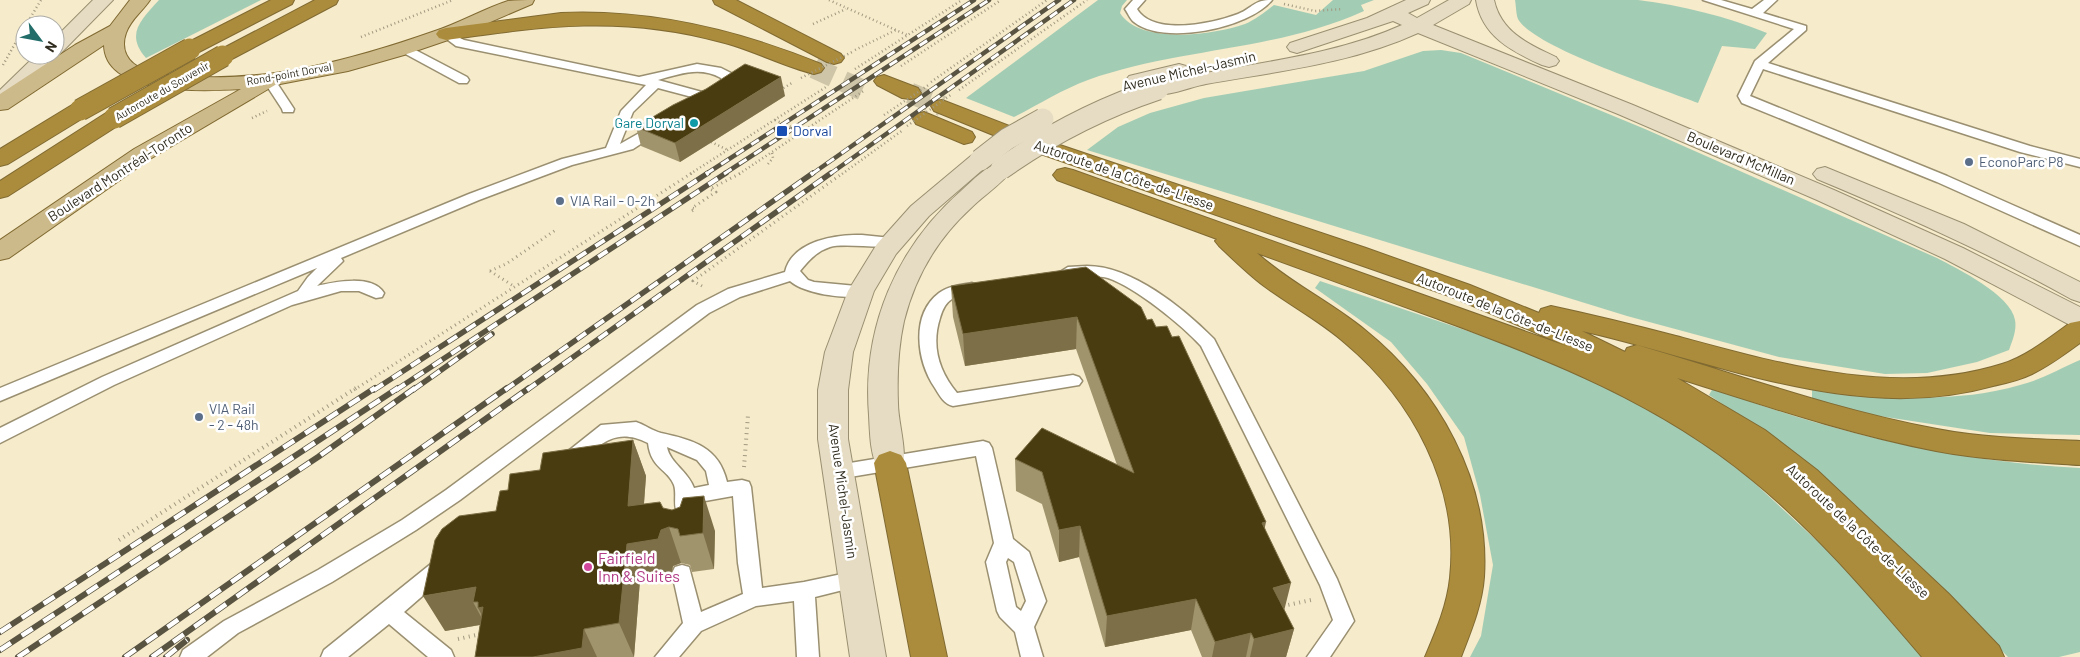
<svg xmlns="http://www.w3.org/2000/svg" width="2080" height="657" font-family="Barlow,sans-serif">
<rect width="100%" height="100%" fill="#f6ebca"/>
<!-- green -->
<g fill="#a3ccb5">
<path d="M159 0H261L146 58C125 34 141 20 159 0Z"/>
<path d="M1098 0H1127L1122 6 1120 13C1140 45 1214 35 1245 24 1255 20 1265 12 1274 5L1316 15 1333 0H1374L1361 5 1364 11C1276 51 1178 48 1088 80 1063 89 1038 105 1014 117L966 98Z"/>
<path d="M1515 0C1553 0 1601 0 1638 0 1681 5 1728 17 1767 33L1755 49 1722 46 1698 103C1663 89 1534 48 1518 19 1516 14 1516 5 1515 0Z"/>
<path d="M1441 50 1461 53 1645 129 1937 258C1958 269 2011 295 2015 320 2017 331 2012 341 2009 350L1977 362 1927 373 1885 374 1779 357 1627 316 1087 150 1118 127 1150 113 1204 98 1364 71 1423 51Z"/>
<polygon points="1320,281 1562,363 1679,424 1749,478 1840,562 1923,657 1470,657 1481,636 1493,565 1480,495 1464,437 1427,384 1391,342 1315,288"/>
<path d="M2080 360V435L1990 433 1879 416 1812 400V390C1882 396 1952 405 2020 385 2041 380 2061 368 2080 360Z"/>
<path d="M1713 388C1829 432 1955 462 2080 468V652L2059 657H2008C1951 600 1896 540 1835 487 1796 452 1752 424 1709 395Z"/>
</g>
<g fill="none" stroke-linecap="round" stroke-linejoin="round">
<!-- highway-tunnel -->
<g stroke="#cec5a8" stroke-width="21" stroke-dasharray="21 11" stroke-linecap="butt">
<polyline points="814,68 867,92"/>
<polyline points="910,93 942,106"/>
</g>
<!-- lane casing -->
<g stroke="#9a9071" stroke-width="3">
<g id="lane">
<path d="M1133 0H1145L1137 9C1153 36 1212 24 1238 14 1253 8 1253 0 1272 0 1250 28 1163 46 1134 22 1130 19 1128 13 1125 9Z"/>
<polygon points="1703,0 1721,0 1752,9 1764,0 1777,0 1763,13 1806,26 1806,30 1768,63 2030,146 2080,159 2080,167 2020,152 1763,69 1750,96 1947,176 2080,235 2080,246 1937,182 1742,103 1738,96 1755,61 1794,29"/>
<path d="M446 31 464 40 639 77 697 64 721 68 731 73 734 87 725 97H717L715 94 722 86 721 78C700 66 680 74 658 80L702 92 705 100 694 113H684L683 110 692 97 658 88 633 112 620 144 650 127H660L662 130 633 149 572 165 479 200 341 258 343 261 340 264 317 286C335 282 372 274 384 293L382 297 376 298 359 291H341L292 305 114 385 0 443V428L102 377 298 291 308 277 317 268 0 401V388L469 194 562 159 606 148 621 111 646 85 456 46 440 34Z"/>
<polygon points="404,44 467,77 469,80 467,83 459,83 400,51 400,45"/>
<polygon points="269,76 273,77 294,109 293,112 283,112 282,109 263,80"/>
<path d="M862 235 891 238 898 243C893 251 844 242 830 247 817 251 808 261 800 271L808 280 814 282 867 287 869 291 867 295C847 300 805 294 790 281L740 297 709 313 460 500 416 530 332 582 238 633 207 657H180L183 650 224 621 318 570 402 520 446 490 697 305 728 289 785 272C792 241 836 234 862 235Z"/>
<path d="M1087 266C1132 266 1183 308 1214 339L1337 579 1354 621 1330 657H1307L1333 620 1320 585 1201 346C1182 325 1135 287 1108 278 1097 274 1066 280 1060 272L1068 267Z"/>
<path d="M972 283 980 288 978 292C969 294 959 294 952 299 945 303 942 311 940 318 931 346 939 371 957 393L1073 375 1079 377 1082 381 1079 385 953 406C944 404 940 396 935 388 917 362 910 315 939 293 948 286 961 285 972 283Z"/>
<path d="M636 422C645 425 653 431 661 433 693 440 719 447 727 482L742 480 749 482 751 487 762 588 804 582 856 571 863 573 866 579 863 585 815 597 819 657H797L794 601 756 606 701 631 679 657H655L683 623 672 573 675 567 682 565 689 567 701 612 743 594 738 563 733 496 694 503 691 512 684 514 677 512C673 504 677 494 674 485 668 469 651 469 648 443 614 426 601 445 574 466L568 468 562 466 559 461 562 456 601 425ZM667 447 697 460 706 471 709 485 694 488C688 471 670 463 667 447Z"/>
<path d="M983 441 989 443 992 448 1013 539 1029 552 1046 601 1034 627 1043 657H1021L1015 632 1000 617 997 611 986 562 994 543 976 456 838 479 831 477 829 472 831 467 838 465ZM1008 558 1014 562 1026 601 1021 611 1016 607 1006 562Z"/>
<polygon points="444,557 451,559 454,565 451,571 404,612 451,650 454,657 428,657 389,624 348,657 321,657 324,650 437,559"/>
</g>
</g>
<!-- secondary casing -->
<g stroke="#9a9071" stroke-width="2">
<g id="secondary">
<polygon points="93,0 113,0 8,107 0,108 0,90 36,55 55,55 55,38"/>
<path d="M1406 0H1430L1428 4 1408 13 1417 18 1449 0H1471L1469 4 1433 25 1633 105 1834 190 1963 248 2080 307V328L2070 325 1945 259 1817 200 1618 114 1418 33C1350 64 1279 71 1206 84 1189 87 1167 98 1151 93L1147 89 1151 85C1234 63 1322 61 1402 25L1393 21 1297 53 1290 51 1287 47 1290 43 1367 18Z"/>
<path d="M1476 0H1494C1501 32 1528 44 1556 57L1559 61 1556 65 1549 67 1542 65C1511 51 1482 36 1476 0Z"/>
<polygon points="1179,64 1186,66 1189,70 1186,74 1136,86 1129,84 1126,80 1129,76"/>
<polygon points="980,153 988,155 992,160 988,165 929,216 896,254 874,291 853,352 848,390 848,439 886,657 850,657 818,439 818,390 825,352 848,291 877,244 911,206 972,155"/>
<path d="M1001 162 1009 164 1013 169C1002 184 984 195 971 208 937 239 915 277 904 321 898 348 897 377 898 404 898 423 909 456 901 471L890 475 879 471C870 455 870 434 869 415 862 328 896 248 961 191 973 180 986 166 1001 162Z"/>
<path d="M1825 167 1964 224 2080 282V302L2071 299C1989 253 1903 215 1817 179L1813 174 1817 169Z"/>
</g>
</g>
<!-- primary casing -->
<g stroke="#806a32" stroke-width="2">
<path id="primary" d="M130 0H150C142 12 131 19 126 33 120 50 128 63 143 69 156 75 170 75 184 76 269 83 355 59 435 31 460 23 483 9 508 1 516 0 526 0 534 0L532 4 451 39 404 55 348 71 275 85 150 159 9 258 0 260V240L134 149 241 89C207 91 105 97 104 45L8 109 0 110V94L75 45 110 26Z"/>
</g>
<!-- highway casing -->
<g stroke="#806a32" stroke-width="2">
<g id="highway">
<polygon points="271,0 294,0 292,4 197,53 190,55 183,53 180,49 183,45"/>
<polygon points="315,0 338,0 336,4 230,60 223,62 216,60 213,56 216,52"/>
<polygon points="713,0 736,0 841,54 844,58 841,62 834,64 827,62 715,4"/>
<path d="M561 13C652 9 738 30 821 64L824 68 821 72 814 74C782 66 753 50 721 42 622 15 545 26 446 40L439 38 436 34 439 30 446 28Z"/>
<polygon points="884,75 918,88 921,93 918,98 910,99 902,98 877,85 874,81 877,77"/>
<path d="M942 100 1051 142 1366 248 1470 285 1539 313 1541 309 1551 306C1593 315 1634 325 1676 336 1781 364 1894 398 2002 364 2027 356 2049 338 2070 323L2080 321V343C2065 354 2049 366 2032 374 2020 380 2006 383 1993 386 1855 425 1716 361 1582 331L1625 352 1627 348 1637 345C1737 374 1834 410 1937 429 1984 438 2032 439 2080 441V465C2032 462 1984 460 1936 451 1848 434 1763 405 1677 378L1765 430 1817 470 1949 594 1999 646 2004 657H1922C1869 595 1815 531 1751 479 1660 404 1550 360 1441 320 1379 298 1318 275 1257 253 1290 283 1331 302 1365 330 1438 389 1490 481 1484 577 1482 605 1471 631 1461 657H1425C1436 631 1447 606 1450 578 1460 487 1413 400 1345 343 1320 321 1291 306 1264 286 1248 274 1234 260 1219 246L1215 241 1217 239 1057 180 1053 175 1057 170 1065 168 1073 170 1569 347 1452 297 1035 152 934 111 931 106 934 101Z"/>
<polygon points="80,103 88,105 91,110 88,115 8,164 0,166 0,149 72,105"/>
<polygon points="114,111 122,113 125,118 122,123 8,196 0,198 0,181 106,113"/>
<polygon points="924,112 972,132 975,137 972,142 964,144 916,124 913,119 916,114"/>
<polygon points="890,451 901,455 906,463 947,657 911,657 874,463 879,455"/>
</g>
</g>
<!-- path-far2 -->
<g stroke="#a19981" stroke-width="2.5" stroke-dasharray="1 3" stroke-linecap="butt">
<polyline points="829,0 907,35"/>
<polyline points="1284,4 1315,11 1342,9"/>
<polyline points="813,24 846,9"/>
<polyline points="26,25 41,0"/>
<polyline points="361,37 453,0"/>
<polyline points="855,50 896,30"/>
<polyline points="3,65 25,26"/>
<polyline points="901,66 1001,0"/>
<polyline points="855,69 962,0"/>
<polyline points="931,82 1047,0"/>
<polyline points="780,90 792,83"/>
<polyline points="959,90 1087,0"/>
<polyline points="252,118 267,111"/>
<polyline points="775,120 802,132"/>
<polyline points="711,142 728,150"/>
<polyline points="768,164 773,158 772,153"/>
<polyline points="690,174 826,87"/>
<polyline points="739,174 865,90"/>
<polyline points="842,174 903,130"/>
</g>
<!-- path-far1 -->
<g stroke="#a19981" stroke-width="3" stroke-dasharray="1 4" stroke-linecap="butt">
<polyline points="692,211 695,209 692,208 716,192 710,189 741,173"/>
<polyline points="490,271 506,264 557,229"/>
<polyline points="490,271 515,287"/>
<polyline points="702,286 693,281 843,173"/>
<polyline points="354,390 692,173"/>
</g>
<!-- path -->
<g stroke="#a19981" stroke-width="4" stroke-dasharray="1 4.5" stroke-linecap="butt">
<polyline points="744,467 748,415"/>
<polyline points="119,540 356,388"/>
<polyline points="1283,606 1311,600"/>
<polyline points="458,639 481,634"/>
</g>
<!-- lane -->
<use href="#lane" fill="#fff" fill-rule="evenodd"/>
<!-- secondary -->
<use href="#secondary" fill="#e6dcc4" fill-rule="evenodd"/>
<!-- primary -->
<use href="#primary" fill="#cdba8a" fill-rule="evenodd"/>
<!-- highway -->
<use href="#highway" fill="#ab8c3c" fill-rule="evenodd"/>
<!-- rail-far2 casing -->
<g stroke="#595342" stroke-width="4.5">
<g id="rail-far2">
<polyline points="706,174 974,0"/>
<polyline points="724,174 989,0"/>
<polyline points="812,174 1059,0"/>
<polyline points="830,174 1074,0"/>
</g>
</g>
<!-- rail-far1 casing -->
<g stroke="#595342" stroke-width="5.5">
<g id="rail-far1">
<polyline points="374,390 708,173"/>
<polyline points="396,390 726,173"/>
<polyline points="413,390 492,334"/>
<polyline points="505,390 813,173"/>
<polyline points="527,390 831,173"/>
</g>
</g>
<!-- rail casing -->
<g stroke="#595342" stroke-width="6">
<g id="rail">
<polyline points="0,632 375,388"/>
<polyline points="0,650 398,388"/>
<polyline points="18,657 318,457 415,388"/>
<polyline points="125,657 507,388"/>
<polyline points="152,657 529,388"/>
<polyline points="166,657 187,640"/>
</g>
</g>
<!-- rail-far2 -->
<use href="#rail-far2" stroke="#fff" stroke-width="3" stroke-dasharray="9" stroke-linecap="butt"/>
<!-- rail-far1 -->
<use href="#rail-far1" stroke="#fff" stroke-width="4" stroke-dasharray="11" stroke-linecap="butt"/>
<!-- rail -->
<use href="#rail" stroke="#fff" stroke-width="4.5" stroke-dasharray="13" stroke-linecap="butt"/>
<!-- secondary-bridge casing -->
<g stroke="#9a9071" stroke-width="23" stroke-linecap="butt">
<g id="secondary-bridge">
<polyline points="980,160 1007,139 1043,119"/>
<path d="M1001 169C1050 134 1101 108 1158 89"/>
</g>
</g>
<!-- highway-bridge casing -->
<g stroke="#806a32" stroke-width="23" stroke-linecap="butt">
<g id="highway-bridge">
<polyline points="80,110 190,49"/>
<polyline points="114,118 223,56"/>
</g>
</g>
<!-- path-bridge -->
<g stroke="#a19981" stroke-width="2.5" stroke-dasharray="1 3" stroke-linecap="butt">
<polyline points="801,78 854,51"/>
<polyline points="884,115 930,84"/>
<polyline points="907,126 952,94"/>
</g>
<!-- secondary-bridge -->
<use href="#secondary-bridge" stroke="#e6dcc4" stroke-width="21"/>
<!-- highway-bridge -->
<use href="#highway-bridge" stroke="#ab8c3c" stroke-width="21"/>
</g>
<!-- wall -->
<g fill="#a0946d">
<polygon points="785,96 680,162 641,146 636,127"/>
<polygon points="951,286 1147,320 1156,327 1265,528 1284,610 1294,629 1286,657 1202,657 1191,630 1105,647 1079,557 1059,562 1042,504 1016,491 1015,459 1117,465 1076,349 965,366 953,317"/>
<polygon points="633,440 646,476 644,504 663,508 715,531 714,569 692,572 690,565 681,563 673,566 671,575 640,580 634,657 475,657 480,625 445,631 496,511 508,490 540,470"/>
</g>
<!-- shaded-wall -->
<g fill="#7d7048">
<polygon points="781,77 785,96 680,162 675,143"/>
<polygon points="1077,317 1076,349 965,366 963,334"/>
<polygon points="633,440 646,476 641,542 661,530 669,527 681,563 673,566 671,575 640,580 634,657 619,623"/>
<polygon points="704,496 715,531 714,569 703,533"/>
<polygon points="1266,522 1259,554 1262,523"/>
<polygon points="1080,526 1079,557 1059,562 1059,530"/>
<polygon points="1291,583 1283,615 1273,588"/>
<polygon points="476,587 497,643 478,608 478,602 473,602 485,624 445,631 423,596"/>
<polygon points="1196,599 1191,630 1105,647 1107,616"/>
<polygon points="584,629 597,657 533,657"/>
<polygon points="1294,629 1286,657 1250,657 1254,639"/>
<polygon points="1251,633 1246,657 1212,657 1215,642"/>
</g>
<!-- building -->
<g fill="#493c10" stroke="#7d7048">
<polygon points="745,64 781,77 675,143 636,127 673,105 706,89"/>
<polygon points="1086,267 1141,307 1147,320 1152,319 1156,327 1167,326 1172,337 1179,336 1266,522 1262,523 1291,583 1273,588 1294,629 1254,639 1251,633 1215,642 1196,599 1107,616 1080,526 1059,530 1042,472 1015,459 1042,428 1134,473 1077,317 963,334 951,286"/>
<polygon points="633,440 628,506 660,502 663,508 672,510 680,507 683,498 704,496 703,533 680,536 678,529 669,527 661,530 658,539 627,544 619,623 584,629 582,648 533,657 475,657 483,607 478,608 478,602 473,602 476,587 423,596 435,540 442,529 459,516 496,511 500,491 508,490 510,474 540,470 543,453"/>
</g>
<!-- markers -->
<circle fill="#0f9aa8" stroke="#fff" stroke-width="2" cx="694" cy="123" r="5"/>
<rect fill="#1a4fb4" stroke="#fff" stroke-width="2" x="776" y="125" width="12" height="12" rx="2.5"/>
<g fill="#5c6f8a" stroke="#fff" stroke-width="2">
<circle cx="1969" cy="162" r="5"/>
<circle cx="560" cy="201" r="5"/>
<circle cx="199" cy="417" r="5"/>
</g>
<circle fill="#d1479c" stroke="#fff" stroke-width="2" cx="588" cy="567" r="5"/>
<g text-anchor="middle" stroke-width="5" stroke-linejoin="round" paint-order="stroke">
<!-- far-street labels -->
<g font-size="11" fill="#302c1f" stroke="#fff">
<text transform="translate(289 74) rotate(-10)" y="4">Rond-point Dorval</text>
<text transform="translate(162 91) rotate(-30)" y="4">Autoroute du Souvenir</text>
</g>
<!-- street labels -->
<g font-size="14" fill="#302c1f" stroke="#fff">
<text transform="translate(1189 71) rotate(-13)" y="5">Avenue Michel-Jasmin</text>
<text transform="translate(1741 158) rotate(23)" y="5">Boulevard McMillan</text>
<text transform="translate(120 172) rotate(-33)" y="5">Boulevard Montréal-Toronto</text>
<text transform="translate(1124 175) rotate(19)" y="5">Autoroute de la Côte-de-Liesse</text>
<text transform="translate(1505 312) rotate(22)" y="5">Autoroute de la Côte-de-Liesse</text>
<text transform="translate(843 491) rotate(82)" y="5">Avenue Michel-Jasmin</text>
<text transform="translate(1858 531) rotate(43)" y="5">Autoroute de la Côte-de-Liesse</text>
</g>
<!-- culture labels -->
<g font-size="14" fill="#0d838f" stroke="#fff" text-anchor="end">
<text x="684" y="128">Gare Dorval</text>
</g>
<!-- transit labels -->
<g font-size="14" fill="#164399" stroke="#fff" text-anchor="start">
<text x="793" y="136">Dorval</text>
</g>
<!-- service labels -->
<g font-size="14" fill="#4e5e75" stroke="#fff" text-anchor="start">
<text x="1979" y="167">EconoParc P8</text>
<text x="570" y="206">VIA Rail - 0-2h</text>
<text x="209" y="414">VIA Rail<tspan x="209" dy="16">- 2 - 48h</tspan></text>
</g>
<!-- near-hotel labels -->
<g font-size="16" fill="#b23c85" stroke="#fff" text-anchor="start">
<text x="598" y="564">Fairfield<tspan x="598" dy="18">Inn &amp; Suites</tspan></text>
</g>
</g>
<!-- north arrow -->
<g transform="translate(40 40) rotate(122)"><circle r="24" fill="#ffffff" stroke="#acaba5"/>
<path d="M0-4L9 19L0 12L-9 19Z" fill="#226d69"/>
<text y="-8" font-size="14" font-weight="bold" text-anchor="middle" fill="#302c1f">N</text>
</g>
</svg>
